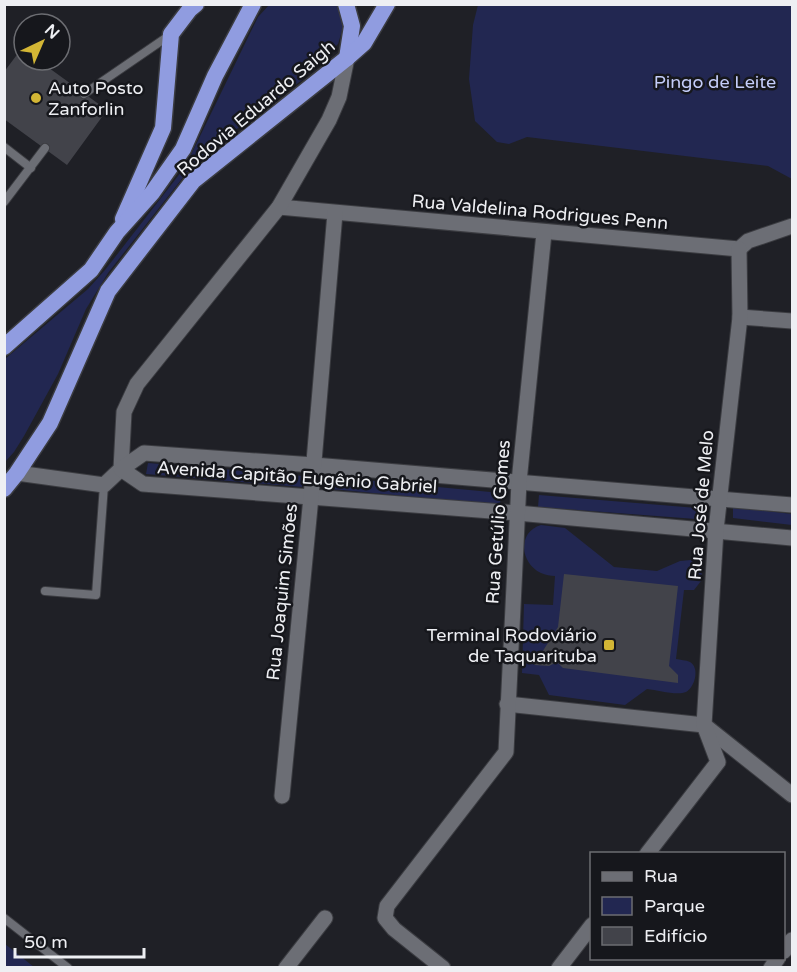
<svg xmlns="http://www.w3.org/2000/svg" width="797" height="972" font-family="'Varela Round',sans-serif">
<rect width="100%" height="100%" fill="#1f2026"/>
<!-- green -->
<g fill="#222751">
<polygon points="269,5 337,5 344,24 338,44 302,80 222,140 188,171 108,273 86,309 58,374 24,436 14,452 5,462 5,359 88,289 105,270 185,167 258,17"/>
<polygon points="478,5 792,5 792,179 768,166 527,137 509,144 497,142 475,121 469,79 473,25"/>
<polygon points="148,463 303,476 302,487 146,474"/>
<polygon points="332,477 501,493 500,505 331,489"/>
<polygon points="539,495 697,508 696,519 538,507"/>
<polygon points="733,507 792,514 792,525 733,518"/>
<path d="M541 525 565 528 614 567 657 571 680 561 691 560 701 569 702 576 701 581 694 590H684L676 659C680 660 686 660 690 662 700 668 695 687 686 692 677 696 658 690 647 689L625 705 549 695 539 675 522 673 524 604 553 605 555 576C551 576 545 575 541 573 520 563 517 532 541 525Z"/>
<polygon points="5,944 34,967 5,967"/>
</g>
<!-- building -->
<g fill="#42434a">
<polygon points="22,48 24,50 24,60 38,60 107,110 67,165 4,119 4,72"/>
<polygon points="564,574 678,586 669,666 678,675 678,683 563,668 557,662 549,666 534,665 558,627"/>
</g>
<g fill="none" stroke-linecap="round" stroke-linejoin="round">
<!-- service casing -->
<g stroke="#3b3c41" stroke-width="10">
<g id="service">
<polyline points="84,94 170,35"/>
<polyline points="4,147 31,168"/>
<polyline points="4,202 45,148"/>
<polyline points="45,591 96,595 104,485"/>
<polyline points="4,918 68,968"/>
</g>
</g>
<!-- minor casing -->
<g stroke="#3b3c41" stroke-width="17">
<g id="minor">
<polyline points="279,207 739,249 748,241 792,226"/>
<polyline points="740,317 792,321"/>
<polyline points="17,473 104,485 121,469 124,412 137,384 279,207 329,120 339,97 347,58"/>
<polyline points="792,505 314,465 144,453 121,469 143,484 517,513 792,538"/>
<polyline points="507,704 704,725 792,795"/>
<polyline points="282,796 311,497 335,213"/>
<polyline points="647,854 718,762 704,725 716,530 740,317 739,249"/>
<polyline points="784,951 792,940"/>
<polyline points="286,968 325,918"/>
<polyline points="443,968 394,929 385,918 387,906 506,752 519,482 544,233"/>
<polyline points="559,968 592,925"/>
<polyline points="771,968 778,958"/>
</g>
</g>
<!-- trunk casing -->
<g stroke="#3b3c41" stroke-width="19">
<g id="trunk">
<polyline points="346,4 352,26 347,58"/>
<polyline points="123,219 163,128 171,34 190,9 196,4"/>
<polyline points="4,347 91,270 117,232 152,193 183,149 215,76 253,4"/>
<polyline points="4,489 17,473 50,423 108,291 193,181 347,58 364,43 387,4"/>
</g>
</g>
<!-- service -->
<use href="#service" stroke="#6c6e75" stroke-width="8"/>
<!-- minor -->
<use href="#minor" stroke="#6c6e75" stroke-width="15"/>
<!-- trunk -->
<use href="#trunk" stroke="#909ce0" stroke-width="16"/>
</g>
<!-- markers -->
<g fill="#d3b635" stroke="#16171c" stroke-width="2">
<circle cx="36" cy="98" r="6"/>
<rect x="603" y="639" width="12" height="12" rx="3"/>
</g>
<g text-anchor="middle" stroke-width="5" stroke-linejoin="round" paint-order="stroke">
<!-- park labels -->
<g font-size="18" fill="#c4cdf9" stroke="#16171c">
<text x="715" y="88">Pingo de Leite</text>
</g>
<!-- poi labels -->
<g font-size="18" fill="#eeeff3" stroke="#16171c" text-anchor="start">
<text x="48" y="94">Auto Posto<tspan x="48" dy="21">Zanforlin</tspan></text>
<text x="597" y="641" text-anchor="end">Terminal Rodoviário<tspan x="597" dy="21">de Taquarituba</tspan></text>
</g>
<!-- street labels -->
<g font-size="18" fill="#eeeff3" stroke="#16171c">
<text transform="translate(256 108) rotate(-40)" y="6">Rodovia Eduardo Saigh</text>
<text transform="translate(540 212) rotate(5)" y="6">Rua Valdelina Rodrigues Penn</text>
<text transform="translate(297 477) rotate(4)" y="6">Avenida Capitão Eugênio Gabriel</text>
<text transform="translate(701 505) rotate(-85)" y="6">Rua José de Melo</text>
<text transform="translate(498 522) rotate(-86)" y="6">Rua Getúlio Gomes</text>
<text transform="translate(282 592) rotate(-84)" y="6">Rua Joaquim Simões</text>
</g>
</g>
<!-- border -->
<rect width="797" height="972" fill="none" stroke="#eeeff3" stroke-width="12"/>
<!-- legend -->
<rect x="590" y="852" width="195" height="108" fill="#16171c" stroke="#6c6d72" stroke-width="1.5"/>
<rect x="602" y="872" width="30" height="9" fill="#6c6e75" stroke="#6c6d72" stroke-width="1.5"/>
<text x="644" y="882" font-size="18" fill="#eeeff3">Rua</text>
<rect x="602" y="897" width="30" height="18" fill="#222751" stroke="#6c6d72" stroke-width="1.5"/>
<text x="644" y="912" font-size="18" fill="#eeeff3">Parque</text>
<rect x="602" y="927" width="30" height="18" fill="#42434a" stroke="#6c6d72" stroke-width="1.5"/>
<text x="644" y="942" font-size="18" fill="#eeeff3">Edifício</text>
<!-- north arrow -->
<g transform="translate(42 42) rotate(44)"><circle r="28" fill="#16171c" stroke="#6c6d72" stroke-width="1.5"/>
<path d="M0-4.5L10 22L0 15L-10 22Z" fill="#d3b635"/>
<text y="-9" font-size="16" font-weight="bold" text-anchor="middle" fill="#eeeff3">N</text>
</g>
<!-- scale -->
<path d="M15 948v9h129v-9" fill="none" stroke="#eeeff3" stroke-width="3"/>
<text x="24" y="948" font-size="18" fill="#eeeff3" stroke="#16171c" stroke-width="4.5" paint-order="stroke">50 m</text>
</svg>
